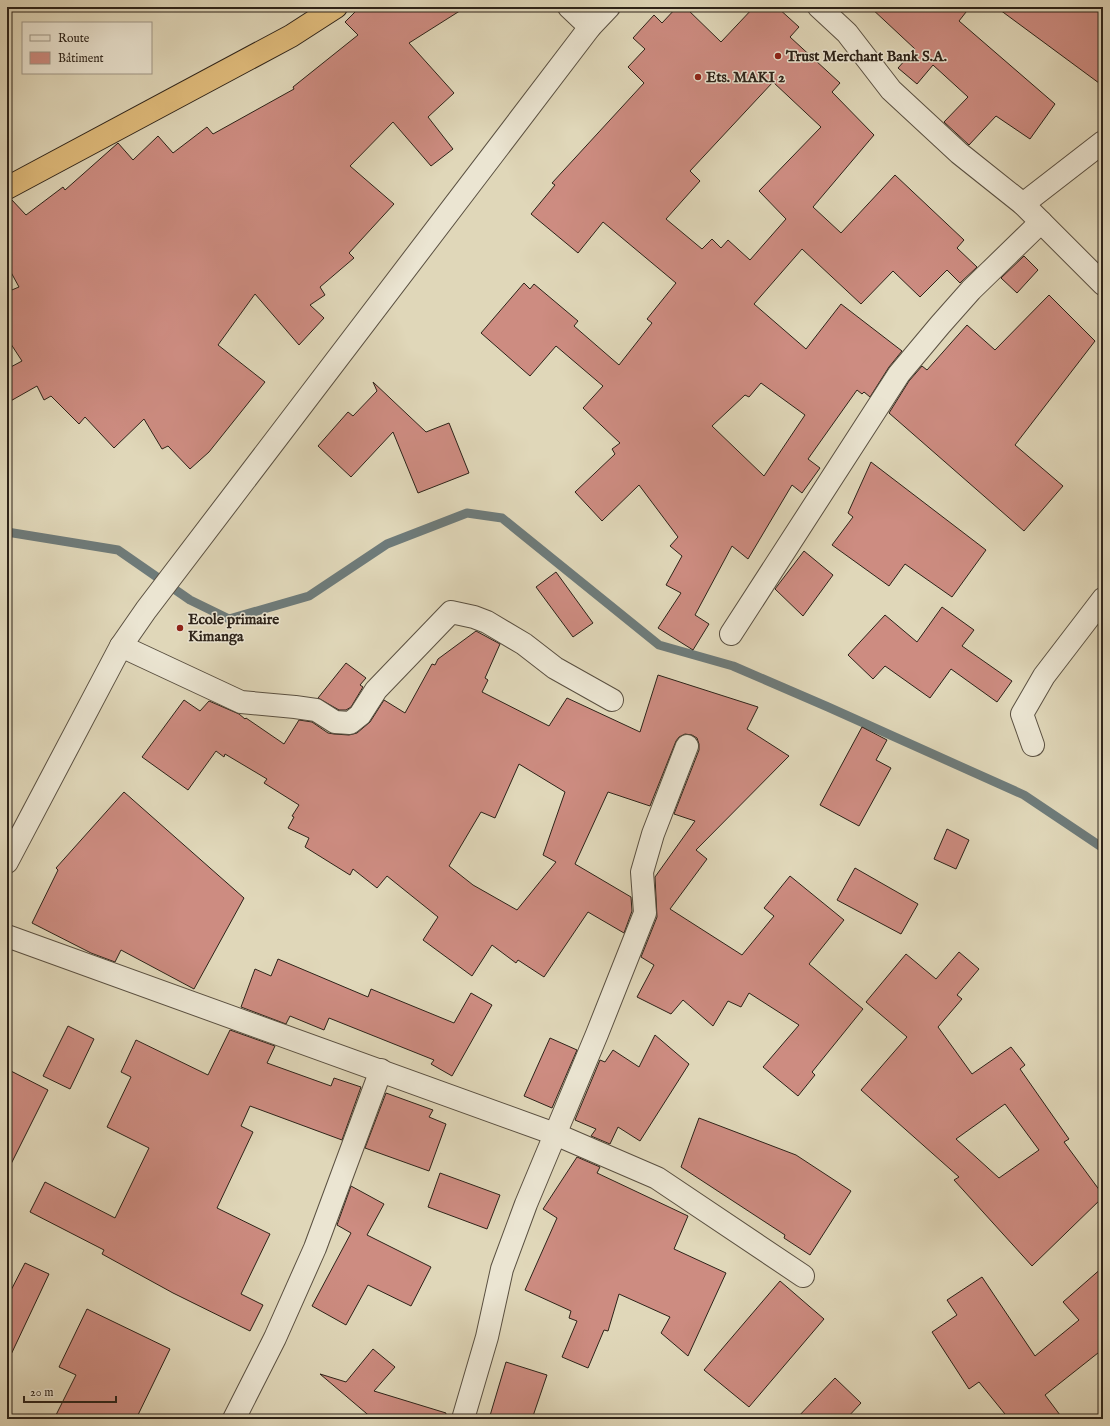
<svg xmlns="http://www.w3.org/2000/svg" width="1110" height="1426" font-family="'IM FELL English',serif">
<rect width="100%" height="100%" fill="#e0d7b9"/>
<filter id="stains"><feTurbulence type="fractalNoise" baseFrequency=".005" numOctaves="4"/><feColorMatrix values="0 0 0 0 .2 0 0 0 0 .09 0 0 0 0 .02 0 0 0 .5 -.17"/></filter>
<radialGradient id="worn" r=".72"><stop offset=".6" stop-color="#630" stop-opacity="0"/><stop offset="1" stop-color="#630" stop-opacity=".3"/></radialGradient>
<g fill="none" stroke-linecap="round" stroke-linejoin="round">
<!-- stream -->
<polyline stroke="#6e7b7a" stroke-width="9" points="7,532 118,550 190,600 229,619 309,596 387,544 467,513 502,518 659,645 733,666 828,707 1024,795 1103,848"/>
</g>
<!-- building -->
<g fill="#cd8c81" stroke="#2d2319" fill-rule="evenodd">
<polygon points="360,7 466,7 409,43 454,93 428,117 453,149 431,166 393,122 350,166 394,204 349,253 354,258 320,287 325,295 310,305 324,318 299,345 255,294 218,345 265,382 209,452 190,469 168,446 162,449 144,419 114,448 85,417 79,424 51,396 44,400 37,386 7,403 7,369 22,361 7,338 7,292 19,287 7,265 7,200 11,199 26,215 63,187 65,190 118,143 133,160 158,136 173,153 207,127 213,134 294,89 293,87 358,35 345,22"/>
<path d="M677 7H685L721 42 754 7H777L799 27 790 37 840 83 832 92 874 135 813 207 841 233 895 175 964 240 957 248 977 267 960 283 947 270 920 297 893 271 861 304 802 249 754 304 806 349 841 304 902 351 889 367 870 397 864 392 862 394 857 390 808 459 820 468 802 493 792 485 748 559 732 546 695 615 709 624 693 650 658 628 681 593 666 585 682 556 670 546 678 537 639 485 602 521 575 492 615 454 612 449 620 443 583 408 603 386 556 346 530 376 481 333 524 283 530 289 534 284 578 321 574 326 619 365 652 323 647 319 676 283 603 222 578 253 531 214 555 185 552 183 644 83 628 67 645 49 633 38 654 15 662 23ZM773 82 821 127 759 191 786 219 750 260 728 240 721 248 712 239 702 249 666 219 700 181 690 171ZM761 383 805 415 764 476 712 426 745 395 749 397Z"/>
<polygon points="870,7 970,7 959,21 1055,104 1030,139 996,116 969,145 944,122 968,97 933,65 917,84 898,68 915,49"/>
<polygon points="996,7 1103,7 1103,86"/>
<polygon points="1024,256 1038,270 1017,293 1001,278"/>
<polygon points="1049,295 1095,341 1015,445 1063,486 1024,531 889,413 909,381 922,366 927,370 967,325 995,350"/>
<polygon points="373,382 426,432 449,423 469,473 418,493 393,432 351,477 318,446 348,412 353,416 377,391"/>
<polygon points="871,462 986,550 952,597 905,564 889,586 832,545 853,517 848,513"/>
<polygon points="804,551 833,575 803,616 775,589"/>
<polygon points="556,572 593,623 573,637 536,587"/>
<polygon points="942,607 974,630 962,646 1012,681 997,702 951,669 930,698 885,666 873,679 848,655 885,615 917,642"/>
<path d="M476 631 500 644 485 678 488 680 482 692 549 726 567 698 640 732 658 675 758 707 747 729 789 756 696 850 707 859 670 909 742 955 774 916 764 908 790 876 844 920 809 964 863 1009 812 1072 815 1075 798 1096 763 1067 799 1025 749 993 741 1007 728 1001 713 1026 683 1000 671 1014 637 997 654 965 641 957 657 917 655 877 695 821 674 814 699 750V744L697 738 692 735 685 734 679 737 676 741 650 806 608 792 575 864 631 897 632 911 624 933 588 912 544 977 518 960 516 963 492 945 472 976 423 940 438 917 387 876 377 888 353 869 350 875 305 847 309 838 288 828 294 817 292 816 299 805 264 783 267 779 225 754 224 757 216 751 188 790 142 757 184 700 200 711 209 701 239 714 245 719 246 718 284 744 299 720 312 722 328 733 334 734 349 735 357 733 370 722 384 700 405 713 432 664 435 665 438 659ZM519 764 565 792 543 855 556 862 517 910 473 885 449 866 481 812 495 818Z"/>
<polygon points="346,663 366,678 360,685 363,687 351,707 346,710 339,710 318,698"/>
<polygon points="862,727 887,740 876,760 891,768 859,826 820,805"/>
<polygon points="124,792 244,898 194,989 121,950 115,962 91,953 32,923 58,870 56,868"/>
<polygon points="947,829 969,840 956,869 934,859"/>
<polygon points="855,868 918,904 901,934 837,900"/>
<path d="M959 952 979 969 957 995 962 999 938 1027 972 1074 1011 1047 1025 1065 1020 1069 1069 1139 1064 1142 1103 1195V1197L1032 1266 954 1180 959 1177 861 1090 907 1037 866 1002 906 954 936 979ZM1005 1104 1039 1150 999 1178 956 1139Z"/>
<polygon points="278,959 368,997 371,989 454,1023 471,993 492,1005 452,1076 431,1064 434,1060 329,1018 324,1030 290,1016 286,1024 241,1007 255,969 271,976"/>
<polygon points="68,1026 94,1039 70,1089 43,1076"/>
<polygon points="230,1030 275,1046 267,1063 331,1086 334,1078 361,1087 342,1140 250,1106 241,1126 253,1132 217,1208 270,1234 241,1294 263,1305 250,1331 173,1293 102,1254 104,1250 30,1212 45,1182 115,1218 149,1148 107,1127 131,1077 121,1072 136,1040 208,1075"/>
<polygon points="655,1035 689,1064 640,1141 618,1127 610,1144 591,1136 596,1129 575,1120 600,1060 605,1062 613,1050 639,1067"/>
<polygon points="550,1038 577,1050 552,1108 524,1096"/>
<polygon points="7,1069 48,1090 7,1172"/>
<polygon points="386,1093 433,1110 429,1117 446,1124 429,1171 365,1148"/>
<polygon points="699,1118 796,1155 851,1191 810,1255 784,1238 785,1235 681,1167"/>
<polygon points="577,1157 600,1167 597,1173 688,1216 674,1249 726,1273 688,1356 661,1333 670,1317 619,1294 608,1331 604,1330 588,1368 562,1357 577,1321 569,1318 571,1311 525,1290 557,1218 543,1209"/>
<polygon points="440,1173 500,1195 487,1229 428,1207"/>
<polygon points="351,1186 384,1204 367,1235 431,1267 411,1306 368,1285 346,1325 312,1306 351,1233 337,1225"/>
<polygon points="25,1263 49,1274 7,1363 7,1298"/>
<polygon points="1103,1267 1103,1349 1045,1395 1063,1419 1009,1419 979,1382 969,1389 932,1332 957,1315 947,1300 982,1277 1035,1356 1079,1320 1063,1302"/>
<polygon points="780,1281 824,1319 749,1407 704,1370"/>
<polygon points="87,1309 170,1349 136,1419 54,1419 76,1375 59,1367"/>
<polygon points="373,1349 395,1367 374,1391 446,1413 445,1419 373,1419 320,1374 346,1382"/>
<polygon points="506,1362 547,1375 532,1419 489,1419"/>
<polygon points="835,1378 861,1403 846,1419 796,1419"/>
</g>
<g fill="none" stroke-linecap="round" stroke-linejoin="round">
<!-- minor casing -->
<g stroke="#5a5041" stroke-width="24">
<g id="minor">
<polyline points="569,7 590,27"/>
<polyline points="819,7 847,33 891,90 959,153 1023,204 1103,284"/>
<polyline points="1023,204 1103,142"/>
<polyline points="731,634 899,374 940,325 971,290 1041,222"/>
<polyline points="121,646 241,702 295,707 316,710 335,722 350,723 360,715 376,690 451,612 474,617 487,622 524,644 555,668 612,700"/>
<polyline points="1033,745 1022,714 1044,676 1103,599"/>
<polyline points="7,862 121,646 146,610 590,27 609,7"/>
<polyline points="7,936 555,1134 657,1178 803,1276"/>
<polyline points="234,1419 275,1338 315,1248 381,1070"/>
<polyline points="463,1419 487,1337 502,1269 526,1204 597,1034 645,913 642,872 653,834 687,746"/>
</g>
</g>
<!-- highway casing -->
<g stroke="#2d2319" stroke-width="24">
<polyline id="highway" points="7,188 291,36 336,7"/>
</g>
<!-- minor -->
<use href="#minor" stroke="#ebe5d2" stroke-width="22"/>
<!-- highway -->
<use href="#highway" stroke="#e0bc7c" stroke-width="22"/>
</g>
<!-- markers -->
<g fill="#8f2418" stroke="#ebe5d2" stroke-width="1.5">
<circle cx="778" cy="56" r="4"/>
<circle cx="698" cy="77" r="4"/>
<circle cx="180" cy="628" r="4"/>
</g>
<g text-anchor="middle" stroke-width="3" stroke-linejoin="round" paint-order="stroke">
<!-- poi labels -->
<g font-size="15" font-weight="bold" fill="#2d2319" stroke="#ebe5d2" text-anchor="start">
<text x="786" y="61">Trust Merchant Bank S.A.</text>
<text x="706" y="82">Ets. MAKI 2</text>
<text x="188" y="624">Ecole primaire<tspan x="188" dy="17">Kimanga</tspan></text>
</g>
</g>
<!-- margin -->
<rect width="1110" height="1426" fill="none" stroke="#e0d7b9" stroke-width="24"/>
<rect x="8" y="8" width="1094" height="1410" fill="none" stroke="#2d2319" stroke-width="2"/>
<rect x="12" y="12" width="1086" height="1402" fill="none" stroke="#2d2319"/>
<!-- legend -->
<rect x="22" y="22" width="130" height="52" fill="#ebe5d2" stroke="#9f9788"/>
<rect x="30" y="35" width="20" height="6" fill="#ebe5d2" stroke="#9f9788"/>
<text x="58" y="42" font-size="12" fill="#2d2319">Route</text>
<rect x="30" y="52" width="20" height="12" fill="#cd8c81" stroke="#9f9788"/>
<text x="58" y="62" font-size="12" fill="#2d2319">Bâtiment</text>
<!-- scale -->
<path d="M24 1396v6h92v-6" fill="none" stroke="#2d2319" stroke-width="2"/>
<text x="30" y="1396" font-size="12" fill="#2d2319" stroke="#ebe5d2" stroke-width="3" paint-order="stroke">20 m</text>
<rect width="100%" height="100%" filter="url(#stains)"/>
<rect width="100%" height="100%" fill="url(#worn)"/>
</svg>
